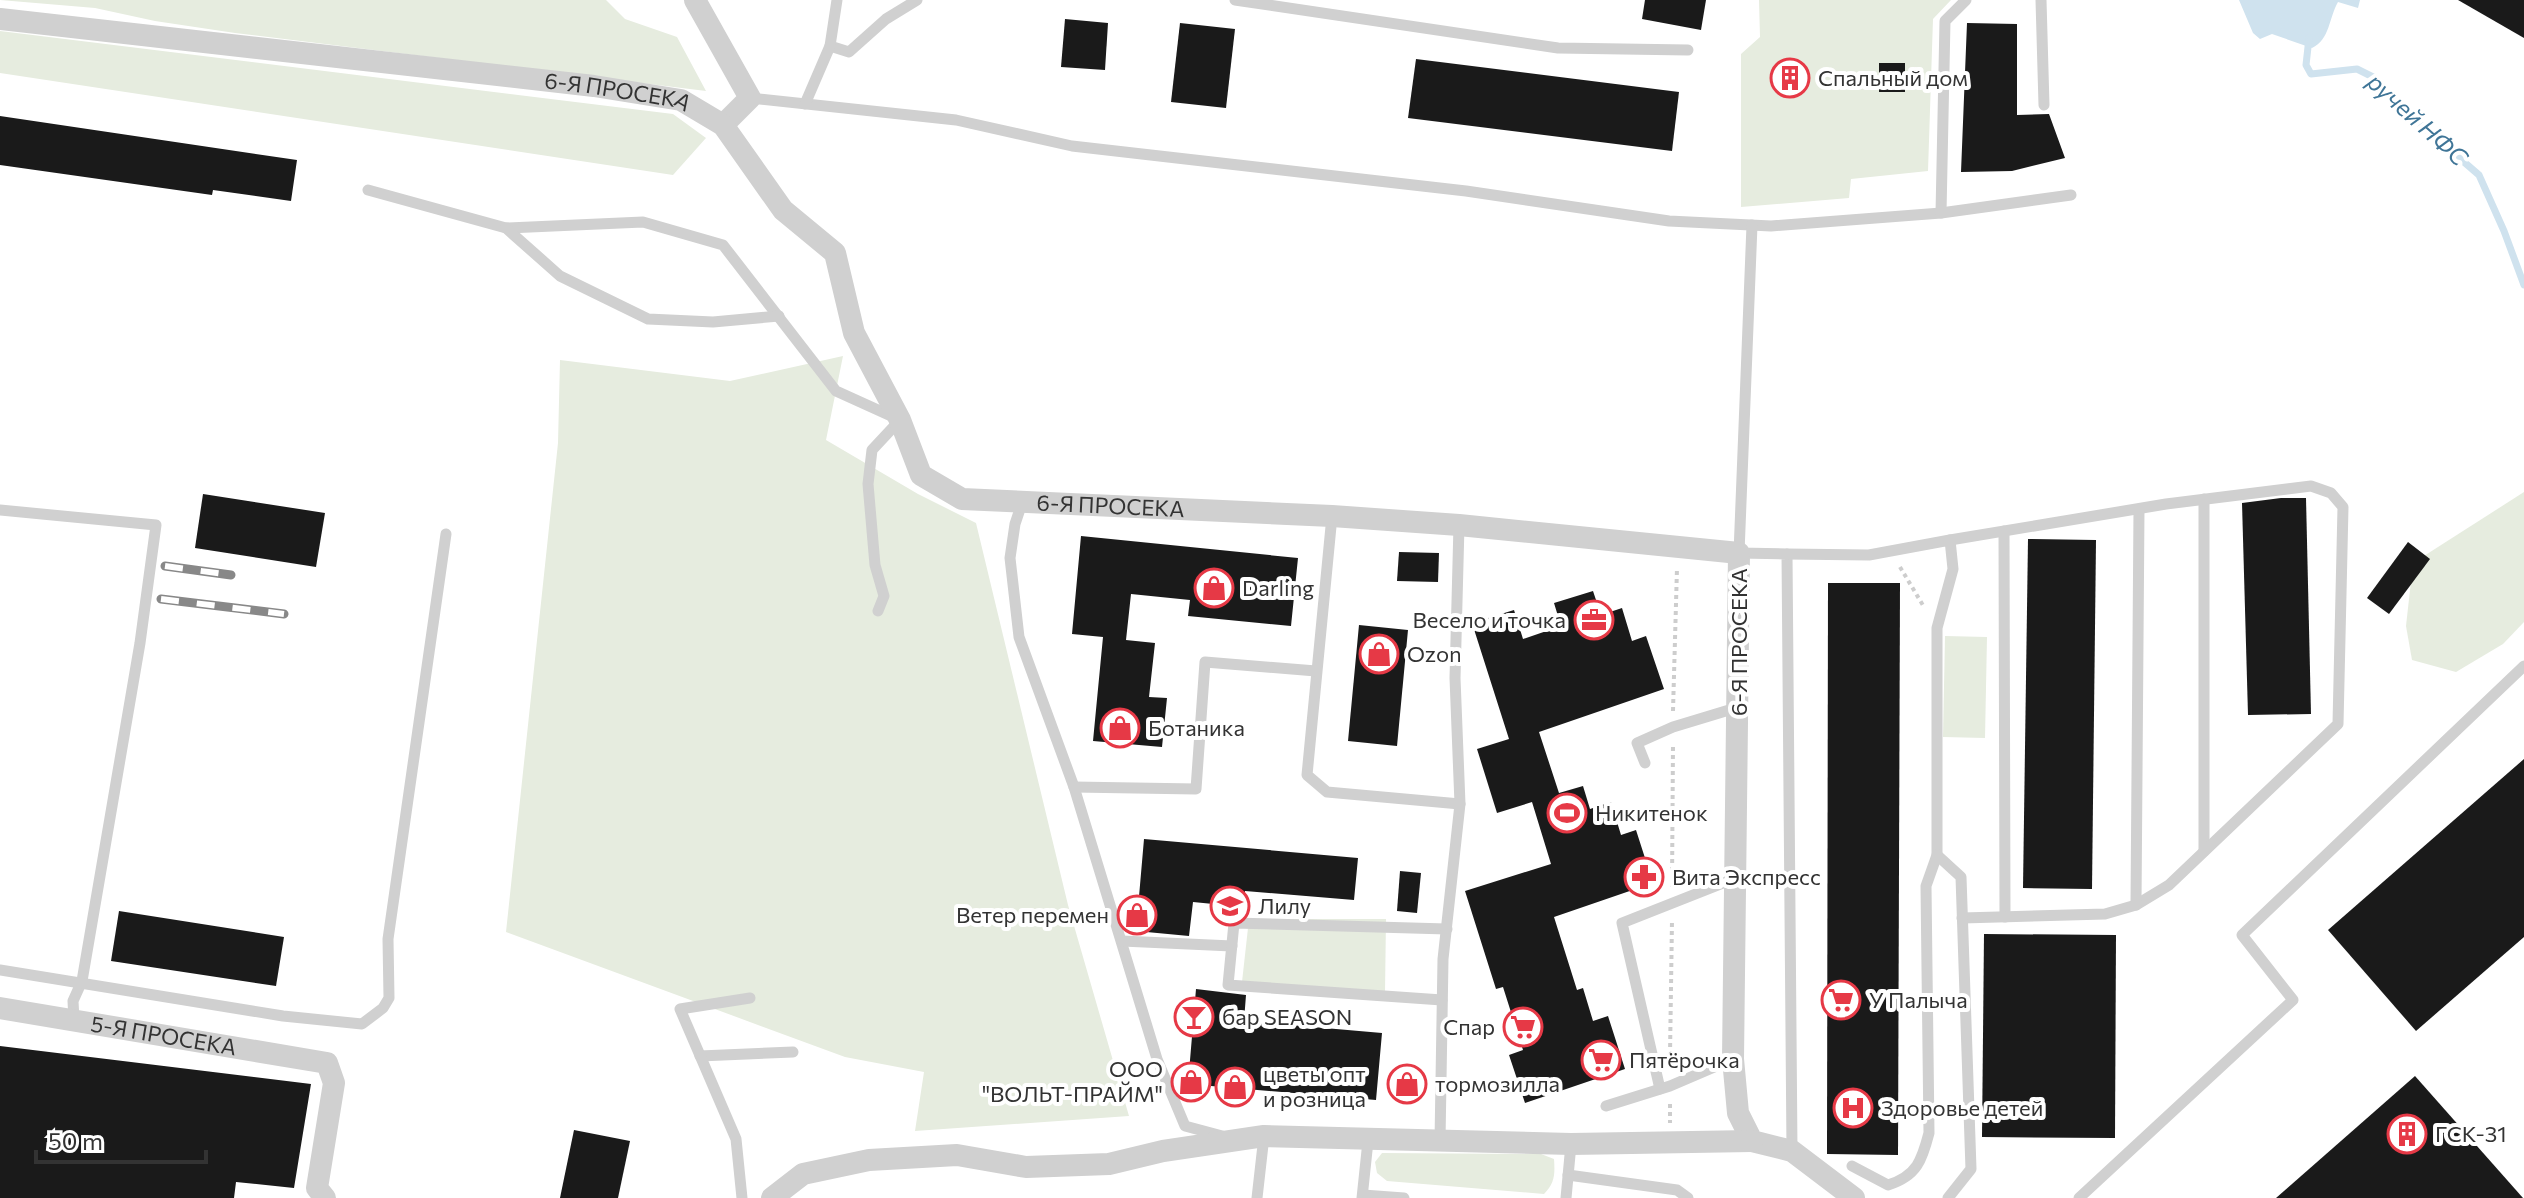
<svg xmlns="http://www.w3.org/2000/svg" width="2524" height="1198" font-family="Commissioner,sans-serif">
<rect width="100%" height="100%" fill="#fff"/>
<!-- green -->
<g fill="#e6ecdf">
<polygon points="0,0 606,0 625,19 677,37 706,91 235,33 155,21 95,8"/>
<polygon points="1759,0 1951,0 1933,19 1928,171 1851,179 1849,198 1741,207 1741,54 1760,37"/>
<polygon points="0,31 673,114 706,138 673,175 0,73"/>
<polygon points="843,356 826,440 918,494 976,523 1068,905 1129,1116 915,1131 924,1072 845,1057 506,932 558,443 560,360 730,381"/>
<polygon points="2524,492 2524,622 2503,644 2456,672 2412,660 2406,626 2413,563"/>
<polygon points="1945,636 1987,637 1985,738 1943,737"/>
<polygon points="1249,919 1386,919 1385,992 1242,982"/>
<path d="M1382 1153 1541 1154 1554 1159C1555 1174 1555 1183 1544 1194L1387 1181 1377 1173 1375 1162Z"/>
</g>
<!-- water -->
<path fill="#cfe2ee" d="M2239 0H2360L2358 8 2338 2C2329 17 2330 40 2312 48L2272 34 2260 39 2253 33Z"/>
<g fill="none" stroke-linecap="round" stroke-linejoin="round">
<!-- stream -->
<polyline stroke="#cfe2ee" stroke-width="7" points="2309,38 2306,65 2311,74 2357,69 2373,77 2397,104 2479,175 2504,231 2524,285"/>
</g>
<!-- building -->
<g fill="#1a1a1a">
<polygon points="1645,0 1706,0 1701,30 1642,19"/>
<polygon points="2458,0 2524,0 2524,38"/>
<polygon points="1065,19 1108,23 1105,70 1061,67"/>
<polygon points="1180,23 1235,29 1226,108 1171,102"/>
<polygon points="1967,23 2017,24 2017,115 2049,114 2065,158 2012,171 1961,172"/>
<polygon points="1416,59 1679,92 1672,151 1408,118"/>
<polygon points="1777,63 1803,63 1803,92 1777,93"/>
<rect x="1879" y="63" width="26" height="29"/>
<polygon points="0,116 297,160 291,201 213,190 212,195 0,165"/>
<polygon points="203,494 325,513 316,567 195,548"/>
<polygon points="2281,498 2306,498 2311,714 2248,715 2242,503"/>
<polygon points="1081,536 1298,558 1291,626 1188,616 1190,600 1131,594 1126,640 1155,643 1149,697 1167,698 1162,747 1093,741 1103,637 1072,634"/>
<polygon points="2028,539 2096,540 2092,889 2023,888"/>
<polygon points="2408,542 2430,559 2389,614 2367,598"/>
<polygon points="1399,552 1439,553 1438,582 1397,581"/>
<polygon points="1828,583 1900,583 1898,1155 1827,1154"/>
<polygon points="1593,591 1601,615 1622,608 1632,641 1646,636 1664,689 1539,732 1559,793 1583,786 1590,809 1611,802 1621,835 1636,830 1653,883 1554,917 1577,990 1583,988 1593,1021 1608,1016 1625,1069 1525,1103 1509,1055 1523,1050 1503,987 1496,989 1465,891 1551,864 1532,802 1497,813 1477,749 1509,739 1472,623 1514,610 1523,639 1561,626 1554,603"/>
<polygon points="1359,625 1408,630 1397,746 1348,741"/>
<polygon points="2524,759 2524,937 2416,1031 2328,930"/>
<polygon points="1144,839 1358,858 1354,900 1245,891 1244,907 1193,902 1189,936 1136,931"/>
<polygon points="1400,871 1421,873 1417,913 1397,911"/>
<polygon points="119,911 284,937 276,986 111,961"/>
<polygon points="1984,934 2116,935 2115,1138 1982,1137"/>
<polygon points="1196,989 1246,995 1244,1021 1382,1033 1376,1100 1188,1084"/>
<polygon points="0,1046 311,1084 294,1188 236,1182 234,1198 0,1198"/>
<polygon points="2415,1076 2523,1198 2276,1198"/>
<polygon points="574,1130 630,1141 618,1198 560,1198"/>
</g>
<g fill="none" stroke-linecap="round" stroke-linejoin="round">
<!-- path -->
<g stroke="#cdcdcd" stroke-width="4" stroke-dasharray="4 4" stroke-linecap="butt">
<polyline points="1900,567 1924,607"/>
<polyline points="1673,711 1677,568"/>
<polyline points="1672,887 1673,744"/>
<polyline points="1670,1055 1672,920"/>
<polyline points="1670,1104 1670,1123"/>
</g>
<!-- lane -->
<g stroke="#d0d0d0" stroke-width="11">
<polyline points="1235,0 1558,48 1688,50"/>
<polyline points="2041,0 2044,105"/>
<polyline points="830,46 849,52 886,19 917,0"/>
<polyline points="750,98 956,120 1072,146 1466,191 1669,221 1771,226 1941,213 2071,195"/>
<polyline points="805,104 830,46 837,0"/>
<polyline points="368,190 506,228 643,222 723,245 836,391 900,420 872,450 868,484 875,565 884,596 878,611"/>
<polyline points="1941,213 1945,21 1966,0"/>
<polyline points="1752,225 1739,553 1787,554 1792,1151"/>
<polyline points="506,228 560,276 648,319 713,322 779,316"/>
<polyline points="2204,499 2204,851"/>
<polyline points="1022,503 1015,524 1010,558 1019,637 1074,787 1157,1059 1185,1126 1226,1137"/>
<polyline points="0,510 156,525 140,643 82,981 73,1001 74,1020"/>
<polyline points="1332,516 1307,775 1327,792 1460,804"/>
<polyline points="2004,531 2005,917"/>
<polyline points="1950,540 2166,504 2311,486 2331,493 2343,507 2338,724 2169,885 2136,905 2105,914 1962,918"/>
<path d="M1787 554 1869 555 1950 540 1953 569 1937 628V855L1926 886 1929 1133C1922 1160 1917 1176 1888 1185L1852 1166"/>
<polyline points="1645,763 1637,743 1673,727 1739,707"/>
<polyline points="1074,787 1196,789 1205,662 1316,671"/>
<polyline points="1937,855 1961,877 1971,1169 1948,1198"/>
<polyline points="2136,905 2139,509"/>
<polyline points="1122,941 1232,946"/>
<polyline points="0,970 283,1016 362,1024 383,1008 389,998 388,939 446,534"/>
<polyline points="1442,1000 1228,985 1234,923 1447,929"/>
<polyline points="700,1056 793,1052"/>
<polyline points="1660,1089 1622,923 1736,878"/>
<polyline points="1606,1106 1670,1086 1733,1059"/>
<polyline points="1440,1141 1443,959 1460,804 1455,678 1459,525"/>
<polyline points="1568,1175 1677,1190 1688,1198"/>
<polyline points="1363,1195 1404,1198"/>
<polyline points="742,1198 736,1139 680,1009 750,998"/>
<polyline points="1257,1198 1264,1136"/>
<polyline points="1362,1198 1368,1141"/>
<polyline points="1566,1198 1571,1144"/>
<polyline points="2079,1198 2293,1000 2242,935 2524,666"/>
</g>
<!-- street -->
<g stroke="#d0d0d0" stroke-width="22">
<polyline points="695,0 750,98 723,125"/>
<path id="s1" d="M0 19 594 86 681 100 723 125 783 210 835 253 854 333 900 420 921 475 962 499 1332 516 1459 525 1739 553 1733 1059 1738 1113 1752 1141 1792 1151 1854 1198"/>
<path id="s2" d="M0 1008 327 1063 334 1083 317 1188 325 1198"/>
<polyline points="772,1198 803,1174 869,1160 957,1155 1026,1167 1109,1164 1163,1151 1264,1136 1571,1144 1752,1141"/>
</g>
<!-- rail casing -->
<g stroke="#888" stroke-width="9">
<g id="rail">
<polyline points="165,566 231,575"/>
<polyline points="161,599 284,614"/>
</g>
</g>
<!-- rail -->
<use href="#rail" stroke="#fff" stroke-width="6" stroke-dasharray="18" stroke-linecap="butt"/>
</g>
<!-- icons -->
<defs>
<g id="building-ring" transform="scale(2)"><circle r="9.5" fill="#fff" stroke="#e63946" stroke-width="1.5"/><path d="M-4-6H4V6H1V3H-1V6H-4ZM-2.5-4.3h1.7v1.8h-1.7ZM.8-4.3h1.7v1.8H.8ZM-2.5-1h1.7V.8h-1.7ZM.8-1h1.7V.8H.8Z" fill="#e63946"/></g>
<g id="shop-ring" transform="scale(2)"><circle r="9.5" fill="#fff" stroke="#e63946" stroke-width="1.5"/><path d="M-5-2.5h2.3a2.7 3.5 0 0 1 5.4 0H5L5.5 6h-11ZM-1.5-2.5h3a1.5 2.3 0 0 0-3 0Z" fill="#e63946"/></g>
<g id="office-ring" transform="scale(2)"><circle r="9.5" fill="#fff" stroke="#e63946" stroke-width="1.5"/><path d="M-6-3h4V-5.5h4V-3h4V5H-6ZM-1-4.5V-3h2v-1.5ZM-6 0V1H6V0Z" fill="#e63946"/></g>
<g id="stadium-ring" transform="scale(2)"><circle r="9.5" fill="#fff" stroke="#e63946" stroke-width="1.5"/><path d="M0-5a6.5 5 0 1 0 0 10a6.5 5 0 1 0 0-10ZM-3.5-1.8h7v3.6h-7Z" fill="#e63946"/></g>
<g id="pharmacy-ring" transform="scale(2)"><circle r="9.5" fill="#fff" stroke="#e63946" stroke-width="1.5"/><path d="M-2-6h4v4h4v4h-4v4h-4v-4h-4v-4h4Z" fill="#e63946"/></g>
<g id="school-ring" transform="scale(2)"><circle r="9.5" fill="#fff" stroke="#e63946" stroke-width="1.5"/><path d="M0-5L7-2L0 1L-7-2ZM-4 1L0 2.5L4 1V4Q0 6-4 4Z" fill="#e63946"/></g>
<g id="supermarket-ring" transform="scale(2)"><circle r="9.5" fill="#fff" stroke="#e63946" stroke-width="1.5"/><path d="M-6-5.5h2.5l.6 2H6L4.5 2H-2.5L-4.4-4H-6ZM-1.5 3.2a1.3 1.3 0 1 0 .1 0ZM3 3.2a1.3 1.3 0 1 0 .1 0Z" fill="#e63946"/></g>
<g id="bar-ring" transform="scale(2)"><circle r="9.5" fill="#fff" stroke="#e63946" stroke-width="1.5"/><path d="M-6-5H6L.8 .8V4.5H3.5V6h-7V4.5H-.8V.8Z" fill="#e63946"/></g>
<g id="hospital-ring" transform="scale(2)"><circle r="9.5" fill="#fff" stroke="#e63946" stroke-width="1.5"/><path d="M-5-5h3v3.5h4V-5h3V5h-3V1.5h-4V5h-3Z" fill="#e63946"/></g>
</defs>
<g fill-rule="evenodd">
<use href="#building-ring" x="1790" y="78"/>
<use href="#shop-ring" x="1214" y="588"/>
<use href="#office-ring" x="1594" y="620"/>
<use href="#shop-ring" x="1379" y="654"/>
<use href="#shop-ring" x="1120" y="728"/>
<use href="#stadium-ring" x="1567" y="813"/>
<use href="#pharmacy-ring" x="1644" y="877"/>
<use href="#school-ring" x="1230" y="906"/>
<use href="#shop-ring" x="1137" y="915"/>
<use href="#supermarket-ring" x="1841" y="1000"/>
<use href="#bar-ring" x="1194" y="1017"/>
<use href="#supermarket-ring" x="1523" y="1027"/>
<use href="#supermarket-ring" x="1601" y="1060"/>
<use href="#shop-ring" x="1191" y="1082"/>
<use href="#shop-ring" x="1407" y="1084"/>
<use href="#shop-ring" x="1235" y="1087"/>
<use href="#hospital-ring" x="1853" y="1108"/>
<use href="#building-ring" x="2407" y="1134"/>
</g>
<g text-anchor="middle" stroke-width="8" stroke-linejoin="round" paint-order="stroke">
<!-- poi labels -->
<g font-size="22" fill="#333" stroke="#fff" text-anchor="start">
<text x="1818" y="86">Спальный дом</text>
<text x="1242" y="596">Darling</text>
<text x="1566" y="628" text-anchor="end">Весело и точка</text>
<text x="1407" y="662">Ozon</text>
<text x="1148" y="736">Ботаника</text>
<text x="1595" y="821">Никитенок</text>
<text x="1672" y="885">Вита Экспресс</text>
<text x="1258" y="914">Лилу</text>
<text x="1109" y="923" text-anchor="end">Ветер перемен</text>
<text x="1869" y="1008">У Палыча</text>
<text x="1222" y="1025">бар SEASON</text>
<text x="1495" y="1035" text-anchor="end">Спар</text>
<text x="1629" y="1068">Пятёрочка</text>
<text x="1163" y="1077" text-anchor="end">ООО<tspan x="1163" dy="25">"ВОЛЬТ-ПРАЙМ"</tspan></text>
<text x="1263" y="1082">цветы опт<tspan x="1263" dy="25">и розница</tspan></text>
<text x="1435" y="1092">тормозилла</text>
<text x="1881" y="1116">Здоровье детей</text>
<text x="2435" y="1142">ГСК-31</text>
</g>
<!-- street labels -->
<g font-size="22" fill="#333" stroke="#fff">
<text dy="8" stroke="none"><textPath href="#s1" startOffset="622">6-Я ПРОСЕКА</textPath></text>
<text dy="8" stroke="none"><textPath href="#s1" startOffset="1342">6-Я ПРОСЕКА</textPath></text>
<text transform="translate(1739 642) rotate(-90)" y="8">6-Я ПРОСЕКА</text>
<text dy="8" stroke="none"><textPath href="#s2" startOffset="166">5-Я ПРОСЕКА</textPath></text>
</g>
<!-- water labels -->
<g font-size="24" font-style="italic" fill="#3f7597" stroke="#fff">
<text transform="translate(2417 120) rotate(42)" y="8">ручей НФС</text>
</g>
</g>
<!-- scale -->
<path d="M36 1150v12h170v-12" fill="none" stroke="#333333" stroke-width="4"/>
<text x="48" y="1150" font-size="24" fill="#333333" stroke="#ffffff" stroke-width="6" paint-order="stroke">50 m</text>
</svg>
